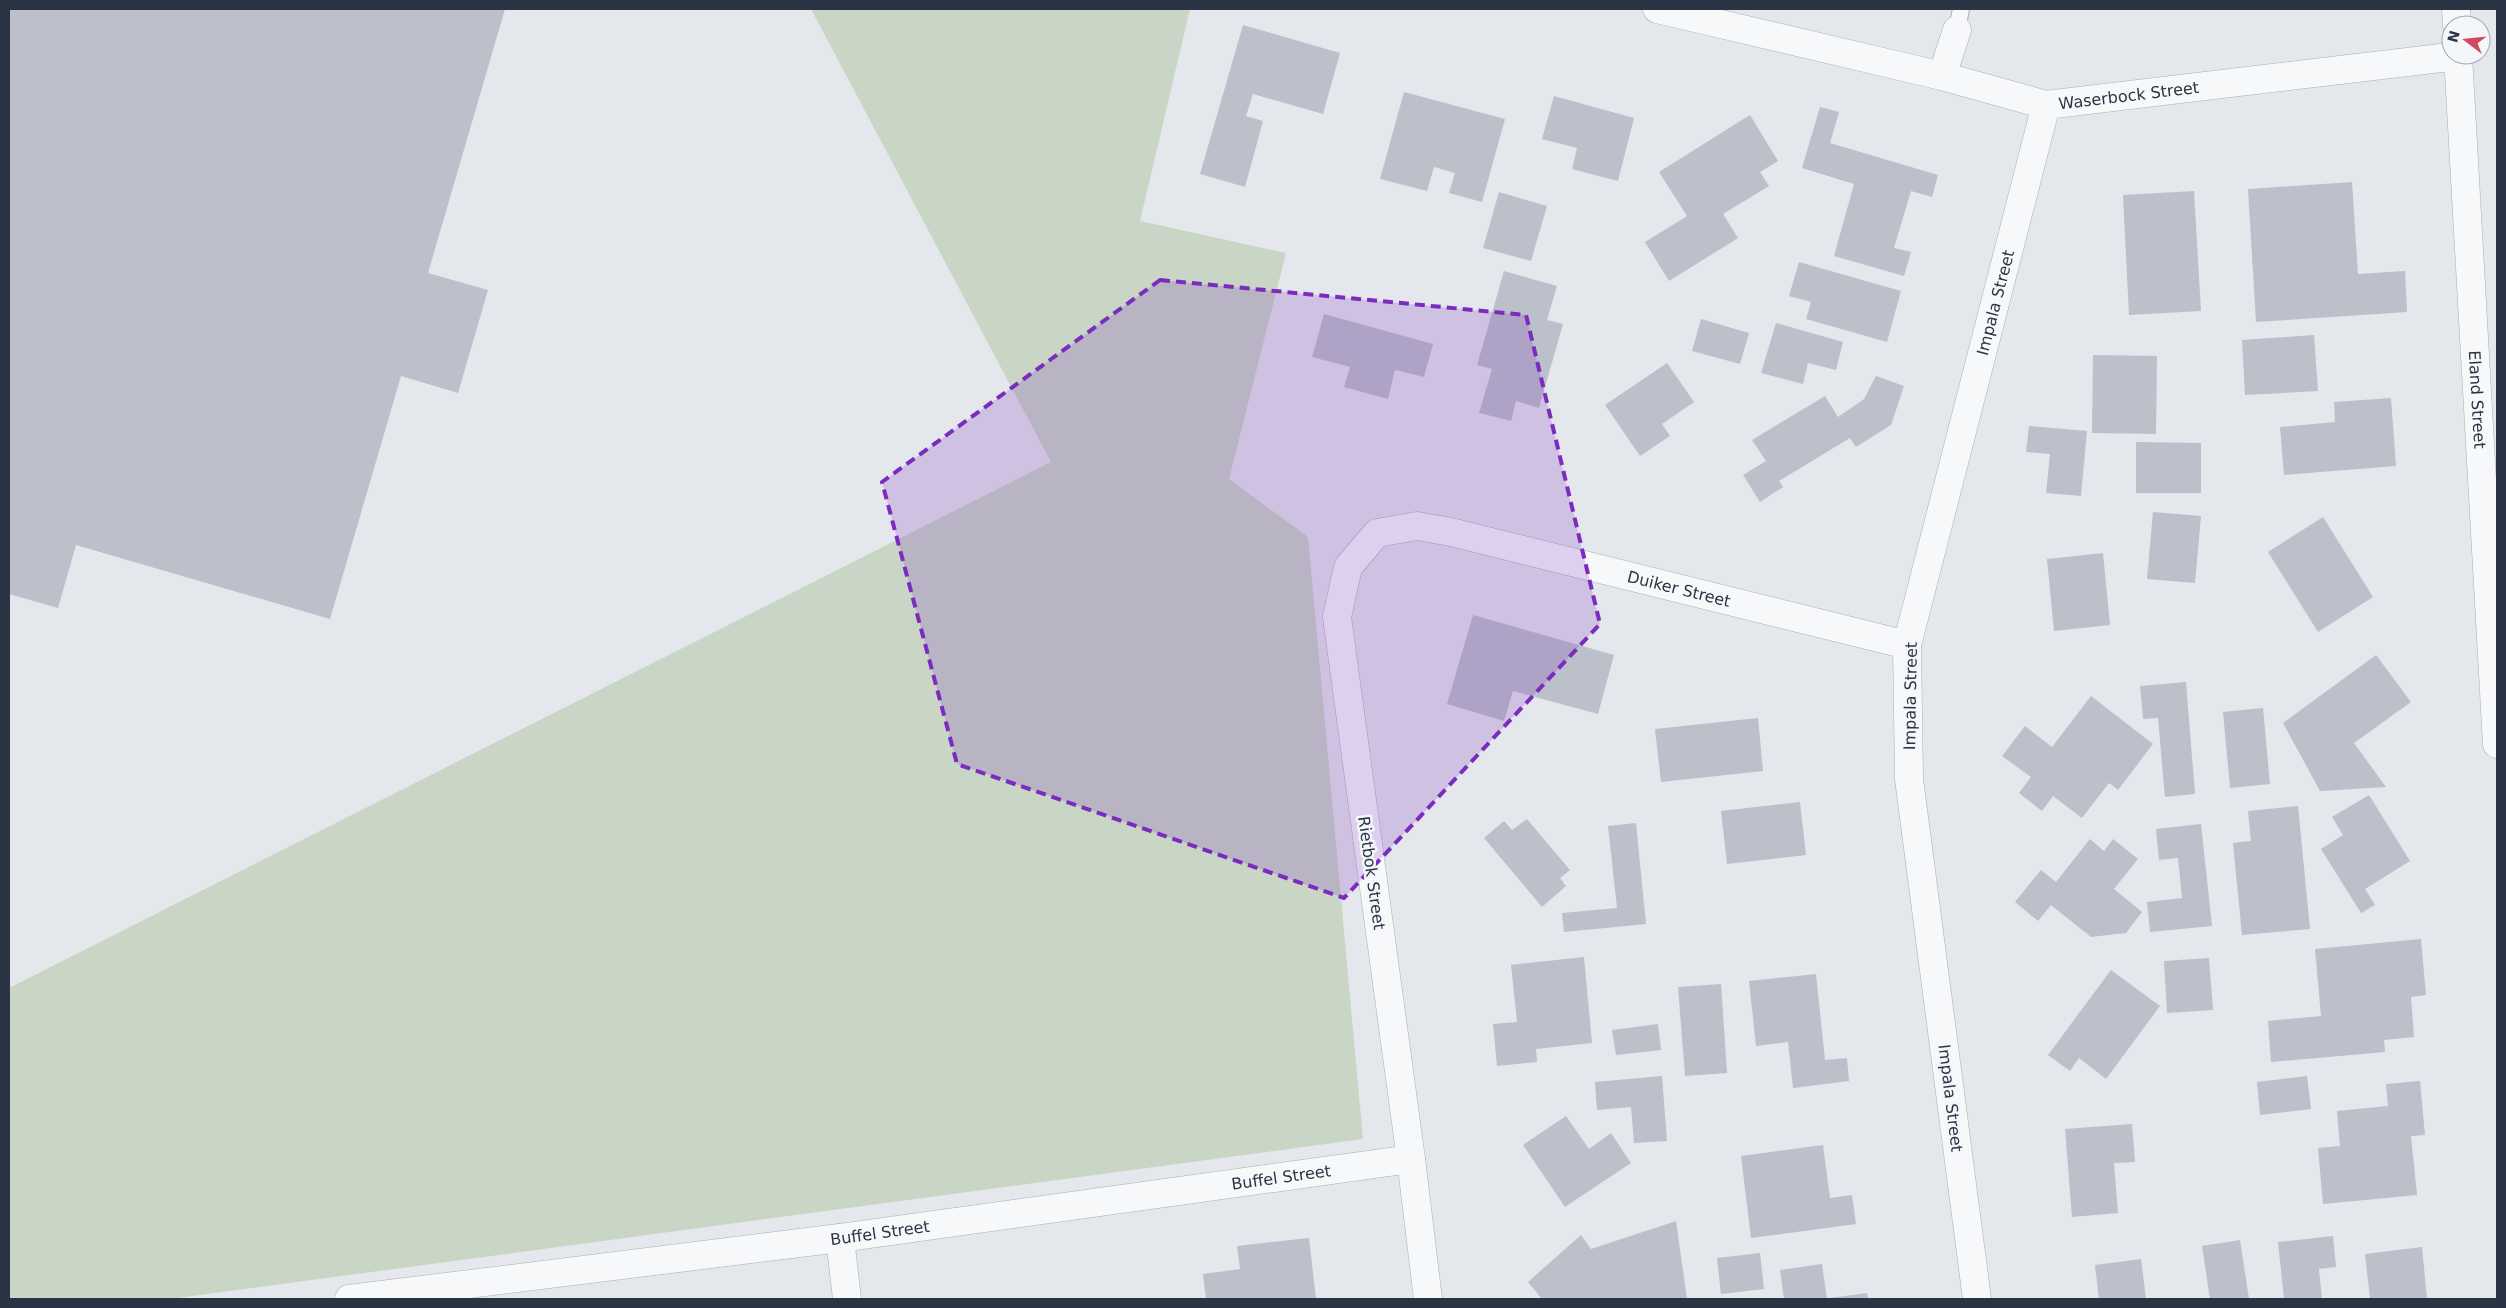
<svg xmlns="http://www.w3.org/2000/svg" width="2506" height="1308" font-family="'DejaVu Sans',sans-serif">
<rect width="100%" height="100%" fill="#e4e7ec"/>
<!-- green -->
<polygon fill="#c9d6c5" points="811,9 1190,9 1140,221 1286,253 1229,479 1308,537 1363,1139 170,1299 9,1299 9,988 1051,462"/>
<!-- building -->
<g fill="#bbc0ca">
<polygon points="9,9 505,9 428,273 488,290 458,393 401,376 330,619 76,545 58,608 9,594"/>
<polygon points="1243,25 1340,53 1323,114 1253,94 1246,116 1263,121 1245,187 1200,174"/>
<polygon points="1404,92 1505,119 1482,202 1449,193 1455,173 1434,167 1427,191 1380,179"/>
<polygon points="1554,96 1634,118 1618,181 1572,169 1577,148 1542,139"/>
<polygon points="1820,107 1839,112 1830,143 1938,175 1932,197 1911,191 1894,248 1911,252 1904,276 1834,256 1854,184 1802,168"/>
<polygon points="1750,115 1778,161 1760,172 1769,186 1723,214 1738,238 1669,281 1645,242 1687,216 1659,172"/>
<polygon points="2352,182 2358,274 2405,271 2407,312 2256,322 2248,189"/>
<polygon points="2194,191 2201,311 2129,315 2123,195"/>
<polygon points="1499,192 1547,206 1531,261 1483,248"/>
<polygon points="1799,262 1901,291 1887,342 1806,319 1811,302 1789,296"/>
<polygon points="1504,271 1557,286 1547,320 1563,324 1539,408 1516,401 1511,421 1479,413 1492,369 1477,365"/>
<polygon points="1324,314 1433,344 1424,377 1395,370 1388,399 1344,387 1350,367 1312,357"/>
<polygon points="1701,319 1749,333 1740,364 1692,351"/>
<polygon points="1776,323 1843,342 1836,370 1808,363 1803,384 1761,373"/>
<polygon points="2314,335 2318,391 2245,395 2242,340"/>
<polygon points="2093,355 2157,356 2156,434 2092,433"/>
<polygon points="1667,363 1694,402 1662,424 1670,436 1640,456 1605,405"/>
<polygon points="1876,376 1904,386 1891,425 1856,447 1850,438 1779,481 1783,487 1760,502 1743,475 1766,461 1752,440 1825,396 1838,417 1864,399"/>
<polygon points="2391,398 2396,466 2284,475 2280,427 2335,422 2334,402"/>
<polygon points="2029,426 2087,431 2081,496 2046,493 2050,454 2026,452"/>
<polygon points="2136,442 2201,443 2201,493 2136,493"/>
<polygon points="2153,512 2201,516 2195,583 2147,579"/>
<polygon points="2323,517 2373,597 2318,632 2268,552"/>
<polygon points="2103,553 2110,625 2054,631 2047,559"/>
<polygon points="1473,615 1614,655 1598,714 1513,691 1504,721 1447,704"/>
<polygon points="2376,655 2411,702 2354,743 2386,787 2320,791 2283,723"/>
<polygon points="2186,682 2195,794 2165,797 2158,718 2143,719 2140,686"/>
<polygon points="2091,696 2153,744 2118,790 2109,783 2082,818 2053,796 2042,811 2019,793 2031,777 2002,756 2025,726 2052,747"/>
<polygon points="2263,708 2270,784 2230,788 2223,712"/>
<polygon points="1758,718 1763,771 1661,782 1655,729"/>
<polygon points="2369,795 2410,861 2365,889 2375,905 2361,913 2321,849 2343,835 2332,817"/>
<polygon points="1800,802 1806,855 1727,864 1721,811"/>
<polygon points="2298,806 2310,929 2242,935 2233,843 2251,841 2248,811"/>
<polygon points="1527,819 1570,870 1560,878 1566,886 1542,907 1484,838 1504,821 1512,830"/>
<polygon points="1636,823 1646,924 1564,932 1562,913 1617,908 1608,826"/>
<polygon points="2201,824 2212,926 2150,932 2147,902 2182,898 2178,858 2159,860 2156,829"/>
<polygon points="2090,839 2104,851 2113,839 2138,859 2114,889 2142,912 2126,933 2091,937 2051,905 2038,921 2015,902 2041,870 2056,882"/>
<polygon points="2421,939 2426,995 2411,997 2414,1037 2384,1040 2385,1052 2271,1062 2268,1021 2321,1016 2315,949"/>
<polygon points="1584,957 1592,1043 1536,1049 1537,1062 1497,1066 1493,1024 1517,1022 1511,965"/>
<polygon points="2209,958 2213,1010 2167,1013 2164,961"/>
<polygon points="2111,970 2160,1006 2106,1079 2079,1058 2070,1071 2048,1055"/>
<polygon points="1816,974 1825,1060 1847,1058 1849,1081 1793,1088 1788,1042 1756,1046 1749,981"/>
<polygon points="1721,984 1727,1073 1685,1076 1678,987"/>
<polygon points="1658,1024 1661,1050 1616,1055 1612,1030"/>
<polygon points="1662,1076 1667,1141 1634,1143 1631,1107 1597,1110 1595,1082"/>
<polygon points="2307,1076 2311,1109 2260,1115 2257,1082"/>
<polygon points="2420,1081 2425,1135 2411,1136 2417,1195 2323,1204 2318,1148 2340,1146 2337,1111 2388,1106 2386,1084"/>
<polygon points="1566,1116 1589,1149 1611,1133 1631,1163 1565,1207 1523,1145"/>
<polygon points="2132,1124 2135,1162 2114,1163 2118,1213 2072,1217 2065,1129"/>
<polygon points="1823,1145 1830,1198 1852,1195 1856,1224 1751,1238 1741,1156"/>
<polygon points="1676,1221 1687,1299 1542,1299 1528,1282 1581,1235 1591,1249"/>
<polygon points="2333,1236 2336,1267 2319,1269 2322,1299 2284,1299 2278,1242"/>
<polygon points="1309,1238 1316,1299 1206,1299 1203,1274 1240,1269 1237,1246"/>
<polygon points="2240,1240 2249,1299 2210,1299 2202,1246"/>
<polygon points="2422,1247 2427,1299 2370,1299 2365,1254"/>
<polygon points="1760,1253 1764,1289 1721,1294 1717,1258"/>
<polygon points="2141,1259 2146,1299 2099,1299 2095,1265"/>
<polygon points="1822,1264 1827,1299 1784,1299 1780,1270"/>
<polygon points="1867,1293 1868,1299 1830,1299 1830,1298"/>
</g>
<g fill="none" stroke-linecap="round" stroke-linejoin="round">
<!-- service casing -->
<g stroke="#a9aeb7" stroke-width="18">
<polyline id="service" points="1957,30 1961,9"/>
</g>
<!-- minor casing -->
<g stroke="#a9aeb7" stroke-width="29">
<g id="minor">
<path id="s1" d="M1657 9 1942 76 2046 105 2458 56"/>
<polyline points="2456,9 2457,25"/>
<path id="s2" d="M2458 55 2497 744"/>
<polyline points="1942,76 1957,30"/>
<polyline points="840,1238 847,1299"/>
<path id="s3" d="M349 1299 840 1238 1411 1159"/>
<path id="s4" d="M1428 1299 1411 1159 1337 617 1348 567 1377 533 1417 526 1451 532 1907 645"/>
<path id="s5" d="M1977 1299 1909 779 1907 645 2046 105"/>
</g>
</g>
<!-- service -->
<use href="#service" stroke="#f7f8fa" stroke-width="16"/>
<!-- minor -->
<use href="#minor" stroke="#f7f8fa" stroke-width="28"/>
</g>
<!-- marked area -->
<path fill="#7b2cbf" fill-opacity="0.2" stroke="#7b2cbf" stroke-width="4" stroke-dasharray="10 6" stroke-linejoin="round" d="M1160 280 1526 315 1600 624 1344 898 957 764 882 482Z"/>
<g text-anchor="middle" stroke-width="5" stroke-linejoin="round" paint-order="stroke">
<!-- street labels -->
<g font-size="16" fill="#2b3445" stroke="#f4f6f9">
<text dy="6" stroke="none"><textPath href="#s1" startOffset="484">Waserbock Street</textPath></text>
<text dy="6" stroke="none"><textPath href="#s5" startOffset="1012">Impala Street</textPath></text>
<text dy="6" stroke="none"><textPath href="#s2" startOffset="345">Eland Street</textPath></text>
<text dy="6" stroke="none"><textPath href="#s4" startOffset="1094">Duiker Street</textPath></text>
<text transform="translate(1910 696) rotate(-89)" y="6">Impala Street</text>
<text transform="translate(1372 873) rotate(82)" y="6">Rietbok Street</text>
<text transform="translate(1951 1098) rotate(83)" y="6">Impala Street</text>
<text dy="6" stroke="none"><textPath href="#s3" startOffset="940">Buffel Street</textPath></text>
<text dy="6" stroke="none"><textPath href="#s3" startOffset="535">Buffel Street</textPath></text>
</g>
</g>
<!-- border -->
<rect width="2506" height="1308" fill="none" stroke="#2b3445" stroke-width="20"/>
<!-- north arrow -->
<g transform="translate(2466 40) rotate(286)"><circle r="24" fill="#f4f6f9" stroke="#a4a8b1"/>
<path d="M0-4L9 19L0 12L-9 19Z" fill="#d1495b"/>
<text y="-8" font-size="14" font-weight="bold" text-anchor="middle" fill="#2b3445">N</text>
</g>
</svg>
